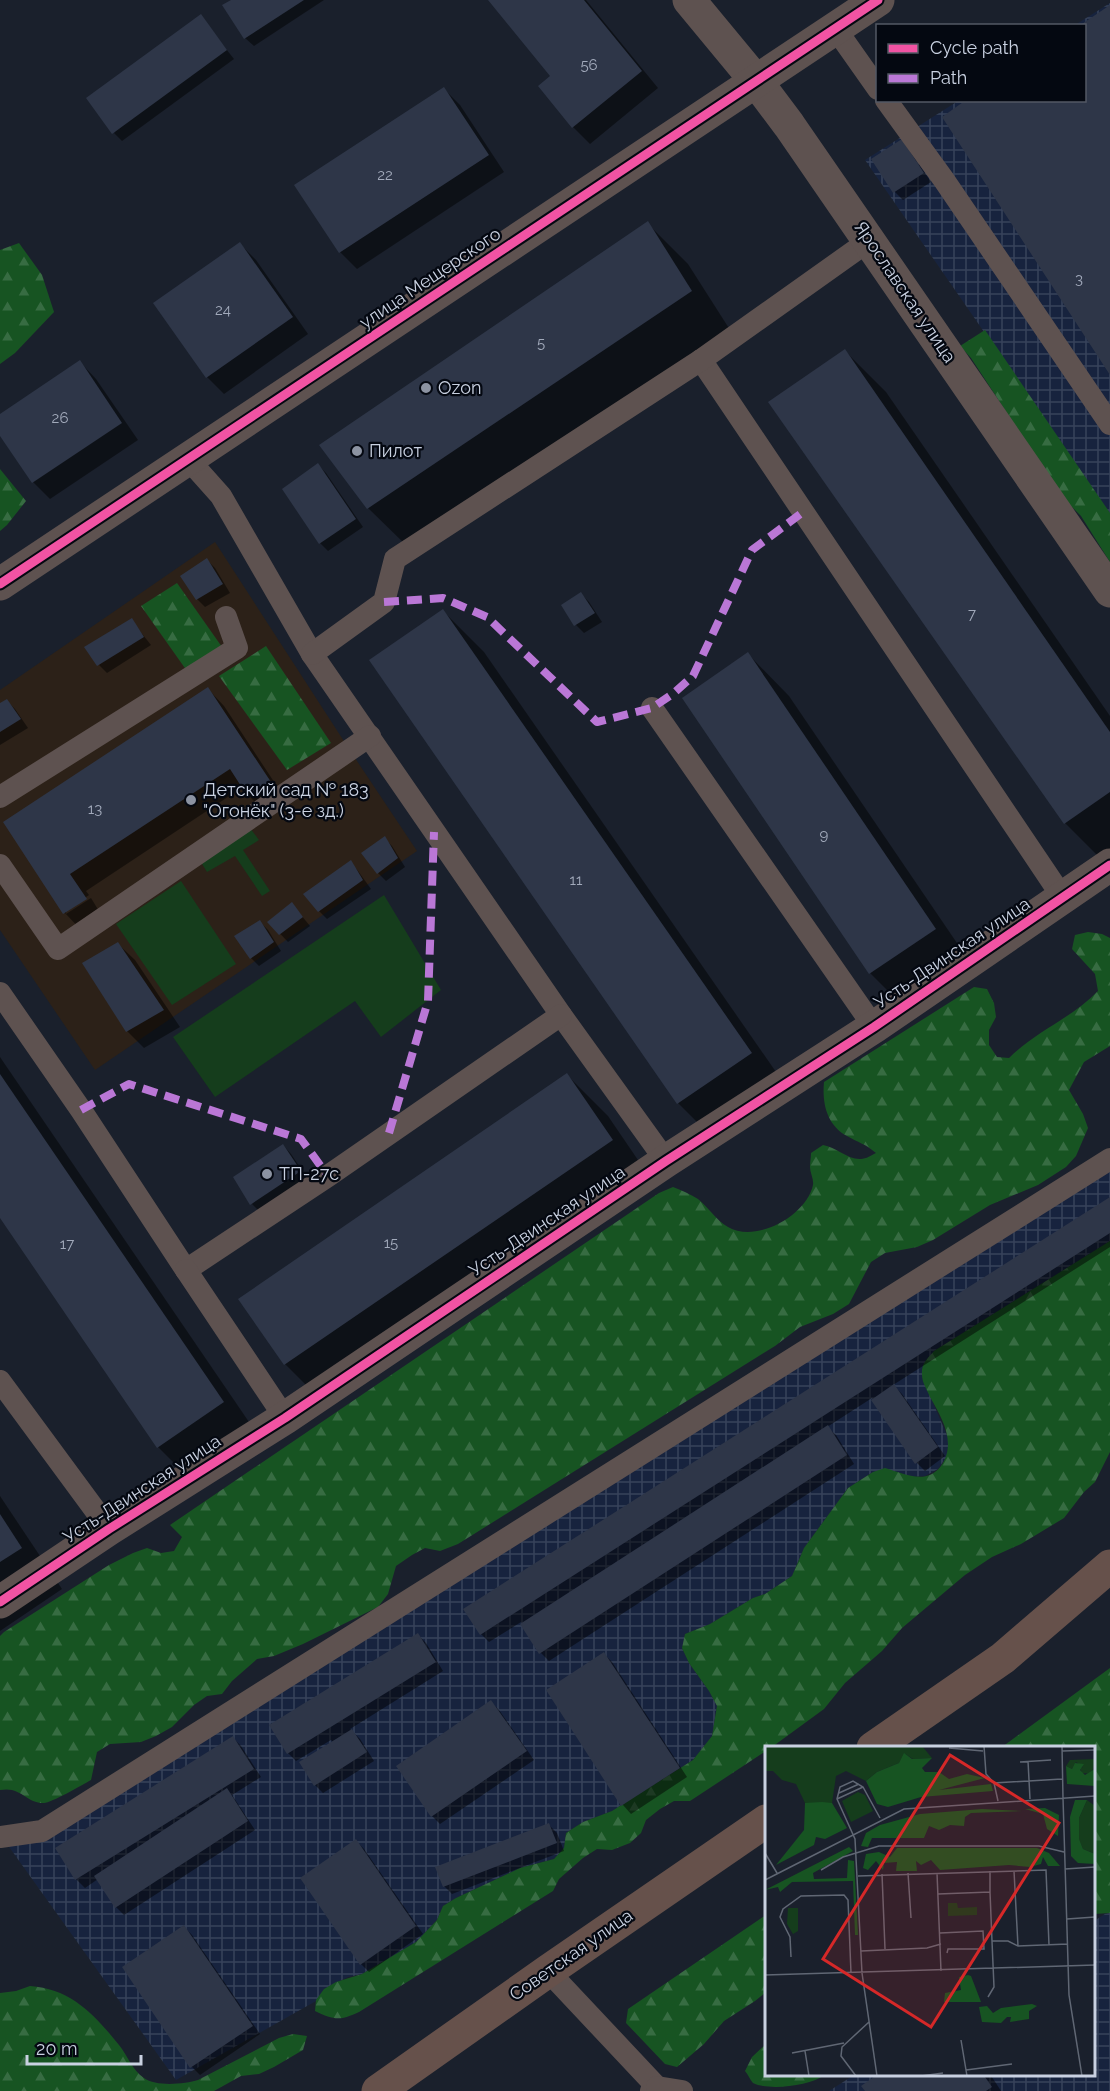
<svg xmlns="http://www.w3.org/2000/svg" width="1110" height="2091" font-family="Raleway,sans-serif">
<defs>
<pattern id="industrial-grid" width="8" height="8" patternUnits="userSpaceOnUse" patternTransform="scale(1.5)"><rect width="8" height="8" fill="#17233e"/><path d="M0 4h8M4 0v8" fill="none" stroke="#37425a"/></pattern>
<pattern id="forest-firs" width="22" height="20" patternUnits="userSpaceOnUse" patternTransform="scale(1.5)"><rect width="22" height="20" fill="#175422"/><path d="M5 1l3.5 6h-7zM16 11l3.5 6h-7z" fill="#376c42"/></pattern>
</defs>
<rect width="100%" height="100%" fill="#1a202c"/>
<!-- industrial -->
<g fill="url(#industrial-grid)">
<polygon points="1110,3 1110,514 865,160 958,101 1084,100 1084,26 1075,25"/>
<polygon points="1110,1150 1110,1241 934,1351 922,1377 949,1440 947,1456 938,1469 925,1476 910,1477 898,1472 873,1472 848,1488 804,1548 792,1576 765,1594 753,1598 710,1624 685,1634 682,1648 689,1663 709,1691 717,1706 712,1736 693,1760 612,1811 583,1822 566,1833 564,1848 554,1859 520,1868 456,1898 443,1906 437,1920 416,1942 362,1974 348,1977 324,1989 316,2001 176,2080 7,1844"/>
<polygon points="1110,1913 1110,2091 829,2091 854,2075 1094,2074 1094,1921 1105,1914"/>
</g>
<!-- education -->
<polygon fill="#2c2118" points="215,542 349,749 417,851 95,1070 0,930 0,690"/>
<!-- green -->
<g fill="#153d1c">
<polygon points="250,828 259,840 243,850 270,891 262,896 235,856 207,872 199,859"/>
<polygon points="181,881 236,964 172,1005 116,924"/>
<polygon points="384,895 441,990 381,1037 355,1001 215,1097 173,1037"/>
</g>
<!-- forest -->
<g fill="url(#forest-firs)">
<polygon points="19,243 42,275 54,312 15,353 0,364 0,250"/>
<polygon points="985,330 1110,513 1110,562 1081,516 1062,497 971,358 960,346"/>
<polygon points="0,469 26,501 7,525 0,531"/>
<polygon points="177,583 222,647 187,671 141,606"/>
<polygon points="266,646 331,743 287,770 219,676"/>
<path d="M1088 932 1102 934 1110 938V1046L1084 1062 1069 1090 1083 1114 1088 1128 1076 1156 1066 1167 1038 1185 990 1205 933 1240 917 1247 885 1253 871 1262 849 1304 833 1314 800 1327 775 1346 458 1544 440 1551 425 1548 412 1555 396 1566 388 1594 378 1607 303 1644 274 1656 257 1659 232 1681 222 1694 207 1696 194 1705 172 1727 156 1736 141 1742 110 1744 97 1752 91 1780C82 1785 51 1803 44 1803 25 1803 22 1786 0 1790V1636L4 1632 109 1565 133 1553 147 1548 161 1553 174 1551 182 1537 170 1525 659 1193 673 1187C681 1190 690 1194 698 1199 709 1208 716 1220 728 1227 756 1244 807 1215 813 1185 814 1179 810 1173 810 1167 810 1162 811 1157 811 1153L823 1145C836 1147 848 1160 861 1159 866 1159 872 1155 876 1153 864 1143 859 1143 847 1136 827 1125 822 1104 824 1082L974 987 987 989 994 1003 996 1017 989 1030V1045L997 1057 1009 1058C1036 1031 1072 1018 1098 991L1095 974 1072 949 1075 935Z"/>
<path d="M1110 1241V1452L1095 1482 1084 1492 1064 1518 1021 1544 992 1557 965 1575 902 1628 882 1651 845 1683 824 1709 772 1747 766 1748V1751L690 1801H674L660 1809 646 1820 641 1833 630 1843 612 1850 597 1849 583 1858 559 1879 553 1891 359 2012C340 2021 334 2020 315 2011L316 2000 324 1989 336 1982 362 1974 416 1942 437 1920 443 1906 456 1898 520 1868 554 1859 564 1848 566 1833 583 1822 612 1811 693 1760 712 1736 717 1706 709 1691 689 1663 682 1648 685 1634 710 1624 753 1598 765 1594 792 1576 804 1548 848 1488 873 1472 885 1468C903 1473 926 1486 941 1466 957 1443 942 1418 930 1397 927 1390 922 1382 922 1375 921 1364 927 1359 934 1351Z"/>
<polygon points="1110,1668 1110,1913 1094,1914 1094,1748 1002,1747"/>
<polygon points="766,1915 766,1992 755,2001 724,2021 704,2044 677,2067 665,2064 626,2023 628,2009"/>
<path d="M30 1986C71 1989 94 2014 119 2045 128 2056 132 2070 144 2078 156 2087 185 2084 198 2080L279 2038 293 2034 307 2036 303 2050 274 2067 259 2074 241 2076 214 2091H0V1993L16 1991Z"/>
<path d="M766 2044V2074L825 2075C809 2086 769 2091 753 2083 750 2080 748 2074 745 2071L752 2057Z"/>
</g>
<!-- shadow -->
<g fill="#0007">
<polygon points="233,0 324,0 254,46 245,38 224,6"/>
<polygon points="490,0 586,0 658,88 590,144 573,127 552,76"/>
<polygon points="200,16 234,59 122,141 114,133"/>
<polygon points="444,89 460,105 504,172 357,269 340,252 296,185"/>
<polygon points="902,140 931,182 903,200 895,192 874,160"/>
<polygon points="647,223 688,264 732,333 410,549 368,508"/>
<polygon points="239,243 256,260 308,334 224,394 207,377"/>
<polygon points="845,351 886,392 1110,716 1110,861 1106,864 1065,823"/>
<polygon points="80,362 96,379 138,440 50,499 33,482 0,433 0,416"/>
<polygon points="318,465 326,473 363,527 328,551 320,543"/>
<polygon points="207,560 215,568 230,593 205,607 197,599"/>
<polygon points="581,594 589,602 602,622 584,633 576,625"/>
<polygon points="443,611 484,652 792,1095 720,1145 678,1103 371,661"/>
<polygon points="131,620 151,645 107,673 99,665"/>
<polygon points="748,654 789,696 976,971 912,1015 871,974 684,698"/>
<polygon points="208,689 224,706 286,800 266,813 249,796 243,787 86,891 89,895 66,911 66,914 91,898 102,916 81,930 65,913 5,822"/>
<polygon points="7,701 15,709 28,728 0,745 0,705"/>
<polygon points="384,838 392,846 405,867 386,881 378,873"/>
<polygon points="350,862 358,871 371,889 327,919 319,911"/>
<polygon points="292,904 310,926 288,942 269,922"/>
<polygon points="259,921 268,930 281,951 259,966 251,958"/>
<polygon points="118,944 135,960 180,1027 144,1048 127,1031"/>
<polygon points="0,1057 264,1444 199,1488 158,1447 0,1216"/>
<polygon points="567,1075 608,1116 653,1182 326,1405 285,1364"/>
<polygon points="283,1145 291,1154 308,1179 260,1212 252,1204"/>
<polygon points="1110,1199 1110,1247 893,1385 902,1394 945,1456 925,1471 917,1463 872,1398 827,1427 836,1435 854,1464 549,1661 541,1653 521,1622 489,1642 481,1634"/>
<polygon points="0,1496 62,1589 0,1631"/>
<polygon points="418,1635 426,1643 443,1671 350,1729 360,1739 374,1761 323,1793 315,1785 333,1742 331,1740 296,1761 288,1753"/>
<polygon points="604,1654 612,1662 687,1777 631,1814 623,1805 548,1691"/>
<polygon points="491,1702 499,1710 534,1760 440,1824 432,1816"/>
<polygon points="233,1738 241,1746 261,1777 232,1795 255,1830 124,1915 116,1907 98,1879 85,1888 76,1879 57,1848"/>
<polygon points="549,1825 557,1833 564,1851 452,1894 444,1886"/>
<polygon points="356,1841 364,1849 423,1934 369,1972 361,1964"/>
<polygon points="184,1927 192,1935 260,2034 200,2075 192,2067 124,1968"/>
<polygon points="881,2074 990,2074 1001,2091 867,2091"/>
</g>
<!-- building -->
<g fill="#2e3648">
<polygon points="231,0 304,0 244,39 222,5"/>
<polygon points="488,0 584,0 642,71 572,128 538,86 550,76"/>
<polygon points="1110,5 1110,375 942,117 966,100 1084,100 1084,26 1079,26"/>
<polygon points="201,14 227,50 112,134 86,98"/>
<polygon points="444,87 489,155 339,253 294,185"/>
<polygon points="902,139 924,173 893,193 871,159"/>
<polygon points="648,221 692,291 367,509 319,445"/>
<polygon points="240,242 293,317 206,378 153,303"/>
<polygon points="845,349 1110,732 1110,792 1064,824 768,402"/>
<polygon points="80,360 122,423 32,483 0,436 0,414"/>
<polygon points="318,463 356,519 319,544 282,489"/>
<polygon points="207,558 223,584 196,600 180,576"/>
<polygon points="581,592 595,613 574,626 561,605"/>
<polygon points="443,609 752,1053 677,1104 369,660"/>
<polygon points="132,618 144,637 97,666 84,647"/>
<polygon points="748,652 936,929 869,974 682,698"/>
<polygon points="208,687 271,782 248,797 230,769 70,874 87,899 63,914 3,822"/>
<polygon points="7,699 21,719 0,732 0,703"/>
<polygon points="385,836 398,858 377,874 361,853"/>
<polygon points="351,860 363,880 318,912 303,894"/>
<polygon points="292,902 303,917 279,935 267,922"/>
<polygon points="260,920 274,942 250,959 234,936"/>
<polygon points="118,942 164,1010 126,1032 82,963"/>
<polygon points="567,1073 613,1140 284,1365 238,1299"/>
<polygon points="0,1074 224,1402 157,1448 0,1218"/>
<polygon points="283,1144 301,1171 250,1205 233,1177"/>
<polygon points="1110,1197 1110,1233 480,1635 463,1609"/>
<polygon points="894,1384 938,1447 915,1464 871,1400"/>
<polygon points="828,1425 847,1455 539,1654 520,1624"/>
<polygon points="0,1514 22,1548 0,1562"/>
<polygon points="418,1633 436,1662 287,1754 269,1725"/>
<polygon points="604,1652 680,1768 621,1806 546,1690"/>
<polygon points="491,1700 527,1751 431,1817 396,1766"/>
<polygon points="352,1729 367,1752 314,1786 299,1762"/>
<polygon points="233,1736 254,1769 75,1880 55,1848"/>
<polygon points="227,1788 248,1821 115,1908 94,1876"/>
<polygon points="549,1823 557,1843 443,1887 435,1867"/>
<polygon points="356,1839 416,1926 360,1965 300,1878"/>
<polygon points="184,1925 253,2026 190,2068 122,1967"/>
<polygon points="878,2074 983,2074 992,2087 986,2091 865,2091 861,2086"/>
</g>
<g fill="none" stroke-linecap="round" stroke-linejoin="round">
<!-- service -->
<g stroke="#5e5250" stroke-width="22">
<polyline points="835,28 878,89"/>
<polyline points="886,100 944,180 1110,424"/>
<polyline points="701,360 1063,898"/>
<polyline points="188,459 221,496 312,654 561,1015 666,1161"/>
<polyline points="312,654 384,602 395,559 701,360 870,240"/>
<polyline points="652,708 874,1027"/>
<polyline points="0,797 237,648 226,617"/>
<polyline points="0,865 58,949 370,736"/>
<polyline points="0,993 81,1110 186,1270 328,1176 561,1015"/>
<polyline points="186,1270 285,1418"/>
<polyline points="0,1381 109,1529"/>
<polyline points="0,1837 42,1831 1110,1159"/>
<polyline points="548,1971 657,2087 651,2091"/>
<polyline points="657,2087 682,2091"/>
</g>
<!-- minor -->
<g stroke="#5e5250" stroke-width="33">
<polyline points="689,0 756,81 789,125 1110,591"/>
<polyline points="0,584 878,0"/>
<polyline points="0,1602 109,1529 285,1418 666,1161 874,1027 1110,865"/>
</g>
<!-- primary -->
<g stroke="#66514b" stroke-width="33">
<polyline points="873,1748 1003,1658 1110,1566"/>
<polyline points="378,2091 548,1971 766,1821"/>
</g>
<!-- quiet -->
<g stroke="#ba77d6" stroke-width="8" stroke-dasharray="15 8" stroke-linecap="butt">
<polyline points="384,602 443,598 487,617 597,722 652,708 674,693 693,676 752,550 803,512"/>
<polyline points="81,1110 129,1084 301,1139 328,1176"/>
<polyline points="389,1133 428,1001 434,832"/>
</g>
<!-- cycleway casing -->
<g stroke="#040811" stroke-width="13">
<g id="cycleway">
<polyline points="0,584 878,0"/>
<polyline points="0,1602 109,1529 285,1418 666,1161 874,1027 1110,865"/>
</g>
</g>
<!-- cycleway -->
<use href="#cycleway" stroke="#f153a3" stroke-width="9"/>
</g>
<!-- markers -->
<g fill="#8c93a2" stroke="#040811" stroke-width="2">
<circle cx="426" cy="388" r="6"/>
<circle cx="357" cy="451" r="6"/>
<circle cx="191" cy="800" r="6"/>
<circle cx="267" cy="1174" r="6"/>
</g>
<g text-anchor="middle" stroke-width="4.5" stroke-linejoin="round" paint-order="stroke">
<!-- number labels -->
<g font-size="15" fill="#a2aabb">
<text x="589" y="70">56</text>
<text x="385" y="180">22</text>
<text x="1079" y="284">3</text>
<text x="223" y="315">24</text>
<text x="541" y="348">5</text>
<text x="60" y="423">26</text>
<text x="972" y="619">7</text>
<text x="95" y="814">13</text>
<text x="824" y="840">9</text>
<text x="576" y="885">11</text>
<text x="391" y="1248">15</text>
<text x="67" y="1249">17</text>
</g>
<!-- street labels -->
<g font-size="18" fill="#c9d1e1" stroke="#040811">
<text transform="translate(430 278) rotate(-34)" y="6">улица Мещерского</text>
<text transform="translate(905 292) rotate(56)" y="6">Ярославская улица</text>
<text transform="translate(952 953) rotate(-34)" y="6">Усть-Двинская улица</text>
<text transform="translate(547 1221) rotate(-34)" y="6">Усть-Двинская улица</text>
<text transform="translate(142 1489) rotate(-33)" y="6">Усть-Двинская улица</text>
<text transform="translate(571 1955) rotate(-35)" y="6">Советская улица</text>
</g>
<!-- poi labels -->
<g font-size="18" fill="#c9d1e1" stroke="#040811" text-anchor="start">
<text x="438" y="394">Ozon</text>
<text x="369" y="457">Пилот</text>
<text x="203" y="796">Детский сад № 183<tspan x="203" dy="21">"Огонёк" (3-е зд.)</tspan></text>
<text x="279" y="1180">ТП-27c</text>
</g>
</g>
<!-- overview -->
<g transform="translate(765 1746)">
<rect width="330" height="330" fill="#1a202c"/>
<path d="M0 0H157L167 12 148 13 140 8 134 17 112 26 101 35 81 25 71 30 67 57 51 59 40 57 31 38 17 34 8 25H0ZM330 13 327 28 317 27 315 22 318 21 311 16 307 23 301 20 305 14ZM93 46 100 49 108 65 86 76 77 55ZM322 54 330 60V108L318 103 314 94V72ZM183 157H192L193 162 212 161V169L183 170ZM23 162H33V185L28 188 22 178Z" fill="#153d1c"/>
<path d="M139 7 147 13 167 12 157 22 160 26H174L184 33 202 28 220 32 174 44 226 38 228 45 156 51 123 61 112 58 101 35 112 26 134 17ZM310 17 319 18 315 24 320 29 330 23V40L302 38 301 20 307 23ZM310 54H322L314 72V93L318 103 330 108V118L313 117 306 110 305 71ZM57 56 67 57 82 82 60 93 51 91 49 99 11 119 39 84 40 57ZM280 62 294 69 293 90 282 83 278 68 260 63ZM217 63 258 65 206 67 200 71 199 80 185 79 174 84 164 80 159 92H107L103 101 96 100 101 87 115 79 155 68ZM84 101 88 105 48 127 49 133 82 132 83 114 89 115 93 189H90L88 135 27 136 15 146 13 141 0 144ZM132 102H272L284 107 295 120H283L278 111 276 118 265 121 244 119 175 124 166 114 156 119 151 115 152 125H131L132 116 119 117 118 124 111 115 103 124 98 122 101 108 114 106 125 111ZM203 229 206 230 216 256H179L180 247 196 244 194 231ZM267 258 272 260 264 265V273L245 276 246 271H242L236 277 217 276 214 261 222 260 228 267 236 262Z" fill="#175422"/>
<path fill="none" stroke="#606774" stroke-width="1.5" d="M219 0 221 28 229 37M297 0 298 52M184 2 218 5M297 5 330 4M263 15 265 53M255 16 286 14M74 47 94 38M298 52 304 249 317 330M72 53 98 41M233 55 229 37 297 33M0 107 12 127M300 123 330 121M56 124 78 111 114 100H274L299 106M225 125V146M249 125 253 200M143 127 146 172M172 127 176 225M117 128 120 203M93 130 281 124 284 199M0 134 139 63 330 50M173 148 225 146 227 195M302 173 330 171M175 187 218 185 219 203H183L182 207M96 205 162 202 176 198M26 211 25 191 15 171 18 163 36 150 79 149 83 154 86 227M0 229 330 219M223 251 229 241 227 195H243L253 200 303 198M196 294 202 330M40 305 44 330M27 307 79 297M201 324 247 318M91 330 76 310 77 301 104 276M112 330 97 227 90 93 72 53 75 41 88 35 98 41 115 72M156 330 178 327"/>
<path fill="#d62828" fill-opacity="0.15" stroke="#d62828" stroke-width="3" d="M185 9 294 77 166 281 58 213Z"/>
<rect width="330" height="330" fill="none" stroke="#c9d1e1" stroke-width="3"/>
</g>
<!-- legend -->
<rect x="876" y="24" width="210" height="78" fill="#040811" stroke="#535864" stroke-width="1.5"/>
<rect x="888" y="44" width="30" height="9" fill="#f153a3" stroke="#535864" stroke-width="1.5"/>
<text x="930" y="54" font-size="18" fill="#c9d1e1">Cycle path</text>
<rect x="888" y="74" width="30" height="9" fill="#ba77d6" stroke="#535864" stroke-width="1.5"/>
<text x="930" y="84" font-size="18" fill="#c9d1e1">Path</text>
<!-- scale -->
<path d="M27 2055v9h114v-9" fill="none" stroke="#c9d1e1" stroke-width="3"/>
<text x="36" y="2055" font-size="18" fill="#c9d1e1" stroke="#040811" stroke-width="4.5" paint-order="stroke">20 m</text>
</svg>
